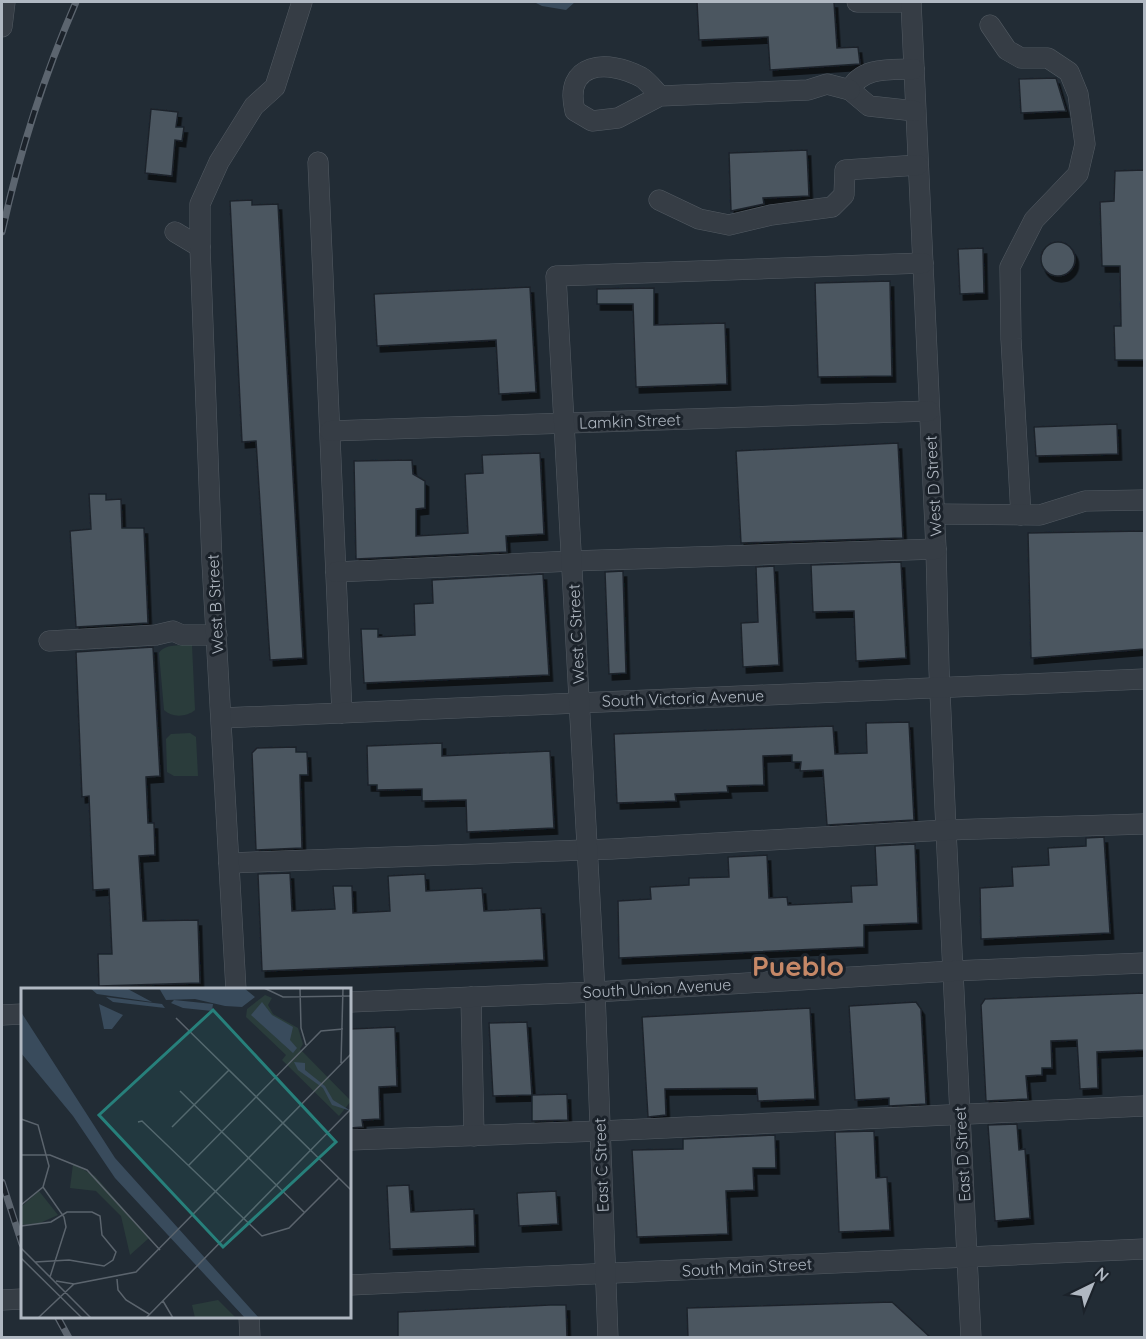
<svg xmlns="http://www.w3.org/2000/svg" width="1146" height="1339" font-family="Quicksand,sans-serif">
<defs>
<filter id="shadow"><feDropShadow dx="3.5" dy="6" stdDeviation="0" flood-color="#0009"/></filter>
</defs>
<rect width="100%" height="100%" fill="#222c35"/>
<!-- green -->
<g fill="#2a3c3b">
<path d="M192 645 195 710C187 717 172 718 164 710L159 653C165 643 181 646 192 645Z"/>
<polygon points="190,733 196,737 198,776 174,776 167,772 166,739 171,734"/>
</g>
<!-- water -->
<polygon fill="#394b5c" points="534,2 575,2 566,10 542,6"/>
<!-- building -->
<g fill="#4b5660" stroke="#1d242c" stroke-width="1.5" filter="url(#shadow)">
<polygon points="697,2 834,2 837,48 858,47 860,64 770,70 768,37 699,40"/>
<polygon points="1056,78 1066,111 1021,113 1019,79"/>
<polygon points="151,109 178,112 176,127 184,127 182,141 175,140 172,176 145,173"/>
<polygon points="807,150 809,196 763,198 764,204 731,211 729,153"/>
<polygon points="1144,170 1144,360 1115,360 1114,326 1121,326 1120,266 1102,266 1100,202 1114,201 1115,171"/>
<polygon points="252,200 252,205 278,204 303,658 270,660 256,441 242,442 230,201"/>
<circle cx="1058" cy="259" r="17"/>
<polygon points="983,248 984,293 960,294 958,249"/>
<polygon points="890,281 892,376 818,377 815,283"/>
<polygon points="530,287 536,392 499,394 496,340 377,346 374,294"/>
<polygon points="654,288 654,325 725,323 727,384 636,387 633,304 597,304 597,289"/>
<polygon points="1117,424 1118,454 1036,456 1034,427"/>
<polygon points="898,443 903,538 741,543 736,451"/>
<polygon points="540,453 544,534 506,536 507,552 356,559 354,461 412,460 413,474 425,481 425,508 416,509 416,536 468,533 465,474 483,473 482,455"/>
<polygon points="89,494 106,494 106,500 121,499 122,528 144,528 148,623 76,627 70,531 91,529"/>
<polygon points="1144,531 1144,649 1031,658 1028,533"/>
<polygon points="901,562 906,658 856,661 854,611 813,612 811,565"/>
<polygon points="774,566 779,665 743,667 741,623 758,622 756,567"/>
<polygon points="623,571 626,673 609,674 605,572"/>
<polygon points="543,574 549,675 364,683 361,629 378,629 378,637 415,635 414,604 433,603 432,580"/>
<polygon points="153,647 160,776 146,777 148,823 154,823 155,855 139,856 143,921 198,920 200,983 99,986 98,954 112,954 109,889 93,890 89,796 82,797 76,652"/>
<polygon points="909,722 914,820 827,825 823,770 800,771 801,762 792,762 792,755 763,756 764,785 727,786 728,792 675,794 676,801 617,803 614,734 833,726 835,754 867,753 866,723"/>
<polygon points="442,743 442,756 550,751 554,828 467,832 466,800 422,801 422,789 377,790 377,785 368,785 367,746"/>
<polygon points="296,747 296,752 307,752 308,775 300,775 302,848 256,850 252,753 257,748"/>
<polygon points="1104,837 1110,933 981,939 980,888 1013,886 1012,867 1049,865 1048,848 1086,846 1086,838"/>
<polygon points="915,844 918,923 864,925 864,947 619,958 618,901 651,899 650,887 689,885 689,878 729,877 728,857 767,855 769,898 787,897 788,905 852,902 851,886 877,885 875,846"/>
<polygon points="290,873 292,911 335,909 333,886 352,886 353,913 390,911 388,876 425,874 426,891 482,888 484,911 541,908 544,960 262,971 258,874"/>
<polygon points="1144,993 1144,1050 1097,1052 1098,1088 1080,1089 1077,1040 1051,1041 1052,1068 1042,1068 1042,1075 1026,1076 1028,1099 986,1101 981,1005 985,999"/>
<polygon points="916,1002 921,1009 926,1104 889,1106 889,1098 855,1100 849,1006"/>
<polygon points="810,1008 815,1099 758,1101 757,1088 665,1089 666,1115 648,1117 642,1017"/>
<polygon points="527,1022 532,1095 493,1096 489,1023"/>
<polygon points="395,1027 397,1086 379,1087 380,1119 362,1120 363,1127 350,1128 350,1029"/>
<polygon points="567,1094 568,1120 532,1121 532,1095"/>
<polygon points="1017,1124 1019,1150 1025,1149 1030,1218 995,1221 988,1125"/>
<polygon points="874,1131 876,1178 887,1177 890,1230 839,1232 835,1132"/>
<polygon points="775,1135 776,1168 753,1168 754,1190 726,1191 728,1234 637,1237 632,1150 683,1149 683,1139"/>
<polygon points="409,1185 411,1212 474,1209 475,1246 390,1249 387,1186"/>
<polygon points="556,1191 558,1224 519,1226 517,1193"/>
<polygon points="892,1302 931,1338 688,1338 687,1308"/>
<polygon points="550,1305 566,1305 567,1338 398,1338 398,1312"/>
</g>
<g fill="none" stroke-linecap="round" stroke-linejoin="round">
<!-- minor casing -->
<g stroke="#535b63" stroke-width="21">
<g id="minor">
<polyline points="857,2 911,2"/>
<polyline points="911,2 936,549 939,669 946,830 971,1338"/>
<polyline points="990,25 1007,50 1021,58 1048,58 1069,72 1078,94 1085,144 1078,174 1034,220 1010,267 1011,339 1021,515"/>
<polyline points="2,27 5,2"/>
<path d="M914 69C890 70 862 66 850 90L869 106 915 111"/>
<path d="M660 96C654 90 648 81 641 77 607 59 563 62 575 111L592 121 618 118 660 96 808 90 827 84 850 90"/>
<polyline points="318,162 342,713"/>
<polyline points="659,200 699,219 729,225 771,215 832,207 844,195 845,170 918,165"/>
<polyline points="175,232 200,247"/>
<polyline points="330,431 929,411"/>
<polyline points="935,514 1040,515 1085,501 1144,500"/>
<polyline points="336,572 572,561 936,549"/>
<polyline points="49,641 156,635 173,631 182,635 217,635"/>
<polyline points="222,718 1144,679"/>
<polyline points="229,863 612,849 946,830 1144,824"/>
<polyline points="236,990 212,562 200,247 200,204 219,162 254,106 275,87 302,2"/>
<polyline points="471,997 474,1136"/>
<polyline points="350,1002 595,992 953,971 1144,963"/>
<polyline points="2,1015 22,1014"/>
<polyline points="350,1140 600,1131 1144,1106"/>
<polyline points="350,1285 1144,1249"/>
<polyline points="2,1300 22,1299"/>
<polyline points="249,1316 250,1338"/>
<polyline points="608,1338 595,992 556,276 923,263"/>
</g>
</g>
<!-- minor -->
<use href="#minor" stroke="#363d45" stroke-width="20"/>
<!-- rail casing -->
<g stroke="#5c656f" stroke-width="7">
<g id="rail">
<path d="M2 232C20 150 43 78 76 2"/>
<polyline points="2,1182 22,1244"/>
<polyline points="57,1316 69,1338"/>
</g>
</g>
<!-- rail -->
<use href="#rail" stroke="#1b222a" stroke-width="4.5" stroke-dasharray="14" stroke-linecap="butt"/>
</g>
<g text-anchor="middle" stroke-width="6" stroke-linejoin="round" paint-order="stroke">
<!-- street labels -->
<g font-size="16" fill="#b0b8c2" stroke="#1b222a">
<text transform="translate(630 421) rotate(-2)" y="6">Lamkin Street</text>
<text transform="translate(933 486) rotate(-93)" y="6">West D Street</text>
<text transform="translate(215 604) rotate(-93)" y="6">West B Street</text>
<text transform="translate(576 634) rotate(-93)" y="6">West C Street</text>
<text transform="translate(683 698) rotate(-2)" y="6">South Victoria Avenue</text>
<text transform="translate(657 988) rotate(-3)" y="6">South Union Avenue</text>
<text transform="translate(962 1154) rotate(-93)" y="6">East D Street</text>
<text transform="translate(601 1165) rotate(-92)" y="6">East C Street</text>
<text transform="translate(747 1267) rotate(-3)" y="6">South Main Street</text>
</g>
<!-- town labels -->
<g font-size="28" font-weight="bold" fill="#c68867" stroke="#1b222a">
<text x="798" y="976">Pueblo</text>
</g>
</g>
<!-- overview -->
<g transform="translate(21 988)">
<rect width="330" height="330" fill="#222c35"/>
<path d="M244 7 251 10 247 17 252 26 277 40 282 56 279 61 330 113 318 128 261 72 265 67 225 29 226 21ZM52 176 74 188 128 250 109 267 100 228 75 203 49 200ZM18 203 37 227 19 235 0 237V219ZM197 312 215 330H174L171 317Z" fill="#2a3c3b"/>
<path d="M69 0H105L131 14 76 6ZM138 0H223L234 9 221 19 204 18 174 11 145 12ZM85 9 141 16 144 20 92 14ZM153 12 192 16 191 23 162 20 150 15ZM241 14 251 27 272 39 269 52 276 60 272 65 230 27ZM78 16 102 27 91 41H83ZM0 24 94 170 238 330H224L94 190 52 128 0 65ZM273 74 284 75V82L304 98 312 112 330 123 311 117 302 100 277 82Z" fill="#394b5c"/>
<path fill="none" stroke="#5b646d" stroke-width="1.5" d="M243 0 262 9 330 8M279 0 280 40 285 57M155 30 330 202M320 75 322 0M159 103 284 225M0 131 17 137 28 178 22 199 0 217M117 134 121 133 241 248 268 240 318 190M151 139 208 82M0 167H29L66 182 139 262M167 178 300 43 322 41M22 199 43 229 45 239 29 289M0 238 30 234 46 224H71L79 228 81 247 95 264 92 272 83 278 48 272 14 274M0 260 70 330M0 270 61 330M96 291 97 302 105 312 128 326M35 293 53 296M142 313 152 330M17 330 53 296 115 284 330 66M125 330 330 121"/>
<path fill="#27807b" fill-opacity="0.15" stroke="#27807b" stroke-width="3" d="M192 22 315 154 202 259 78 127Z"/>
<rect width="330" height="330" fill="none" stroke="#b0b8c2" stroke-width="3"/>
</g>
<!-- border -->
<rect width="1146" height="1339" fill="none" stroke="#b0b8c2" stroke-width="6"/>
<!-- north arrow -->
<g transform="translate(1092 1285) rotate(43)" stroke="#1b222a" stroke-width="4.5" paint-order="stroke">
<path d="M0-4.5L10 22L0 15L-10 22Z" fill="#b0b8c2"/>
<text y="-9" font-size="16" font-weight="bold" text-anchor="middle" fill="#b0b8c2">N</text>
</g>
</svg>
